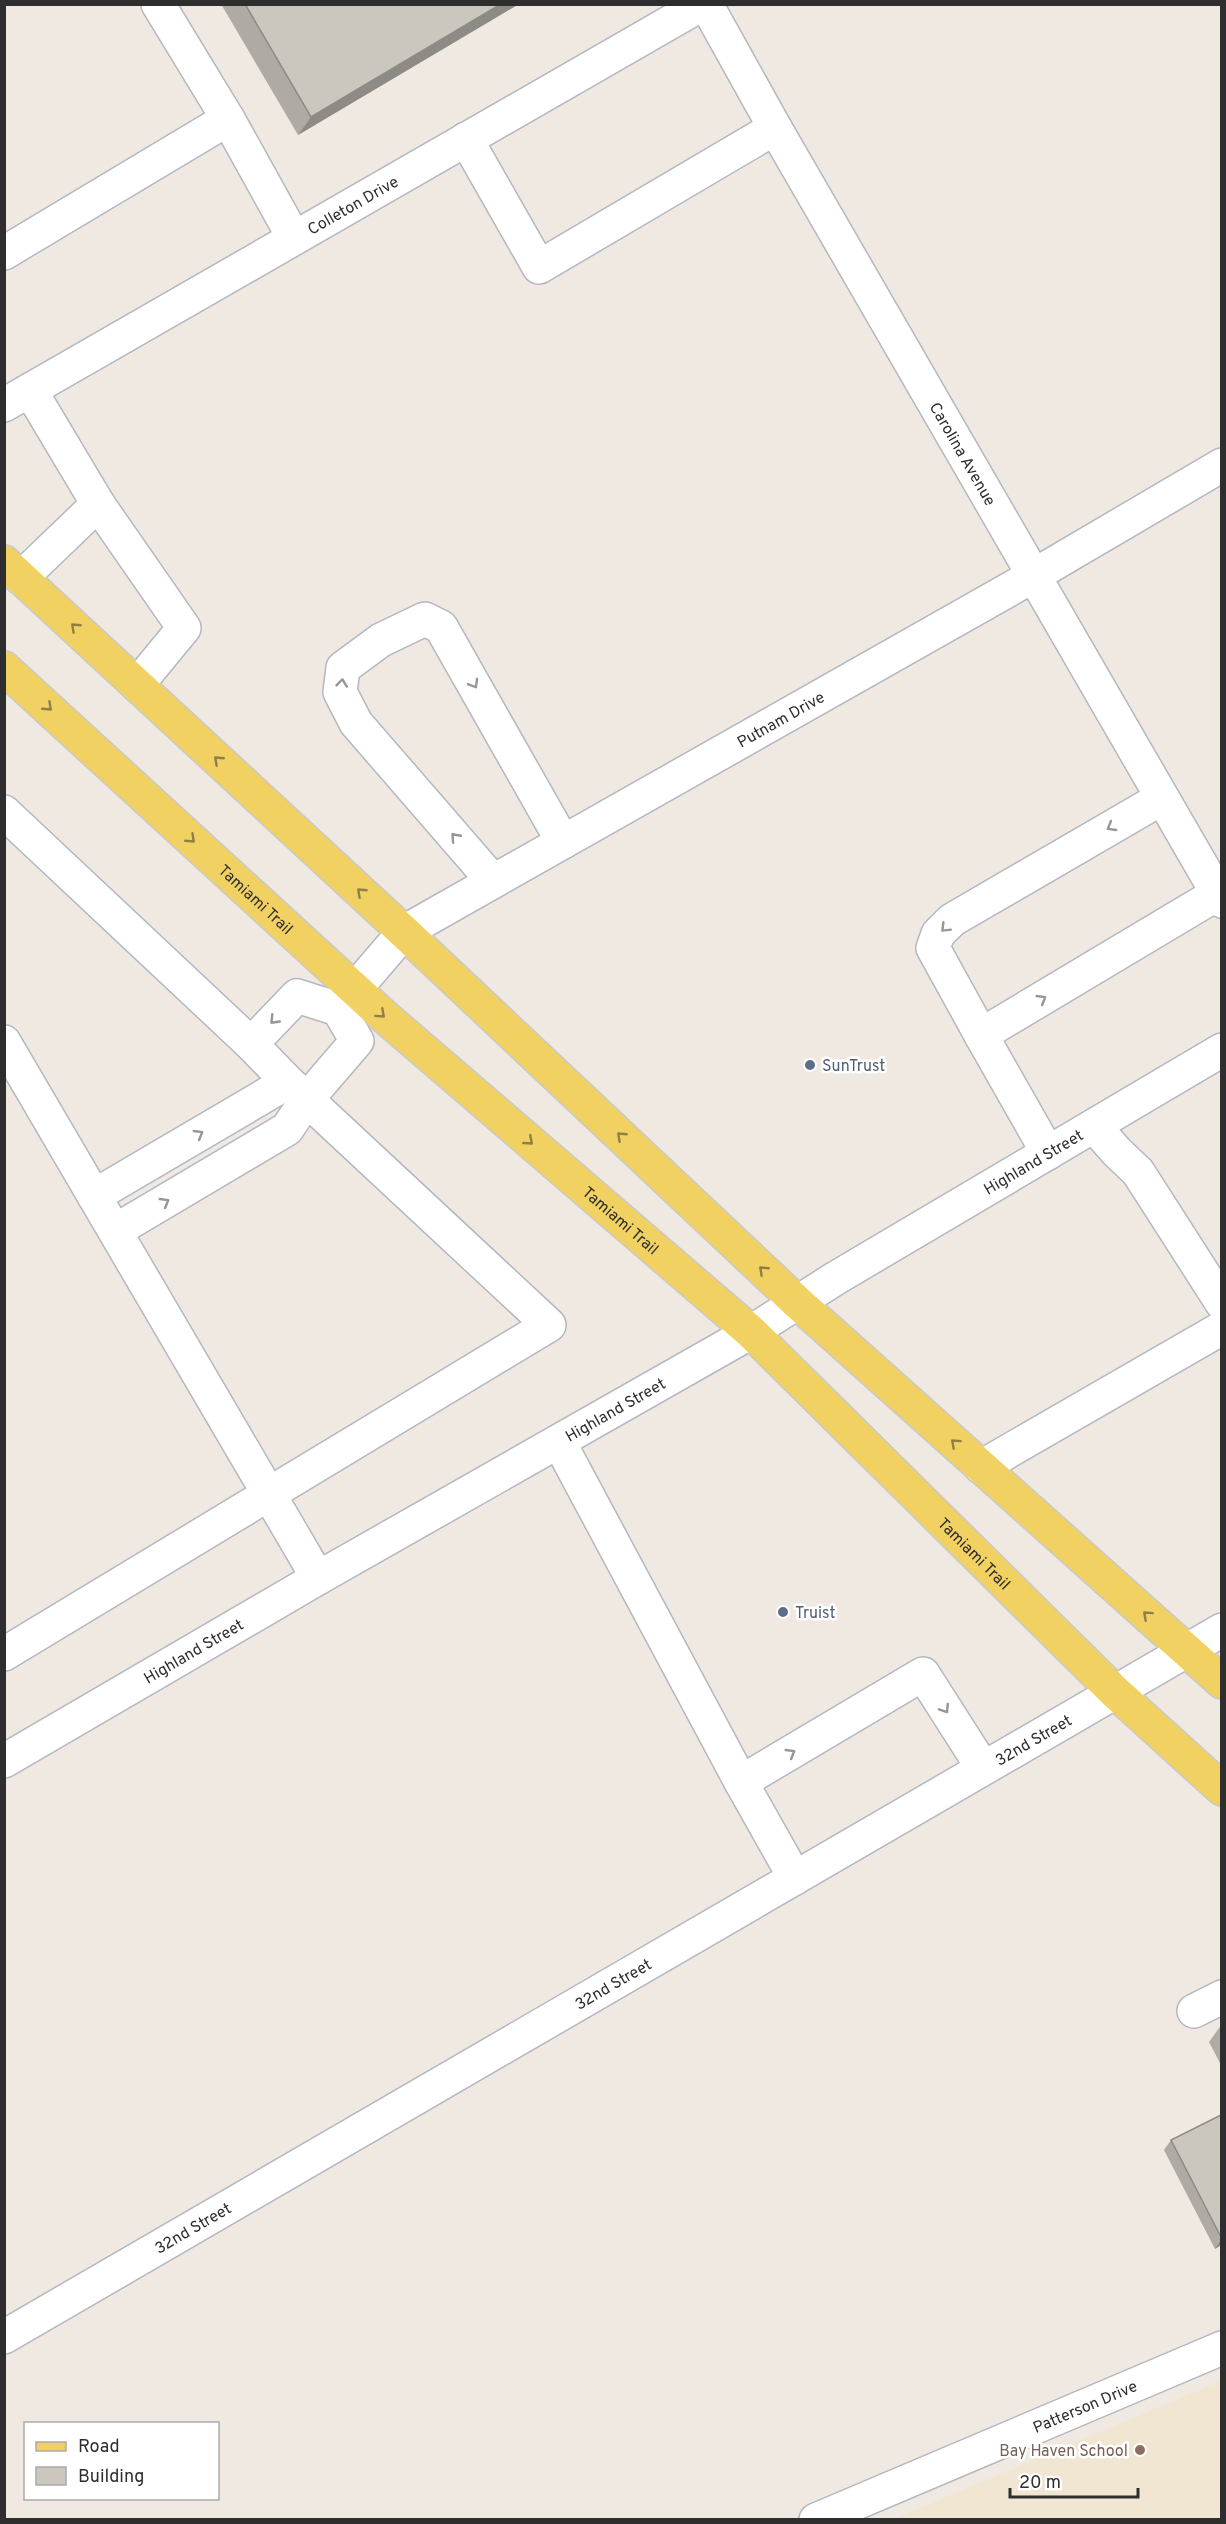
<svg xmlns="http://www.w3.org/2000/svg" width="1226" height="2524" font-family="Overpass,sans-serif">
<rect width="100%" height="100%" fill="#efe9e1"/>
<!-- education -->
<polygon fill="#f0e6d1" points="1221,2381 1221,2519 894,2519"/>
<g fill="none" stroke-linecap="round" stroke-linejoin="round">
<!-- minor casing -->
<g stroke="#b4b7c1" stroke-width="36">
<g id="minor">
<polyline points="158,4 228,119 294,238"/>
<path id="s1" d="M706 4 775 128 1222 901"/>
<polyline points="466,139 539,267 775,128"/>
<polyline points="4,253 228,119"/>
<polyline points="30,390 98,504"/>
<path id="s2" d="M4 405 702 4"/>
<polyline points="21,578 98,504 184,628 137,685"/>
<polyline points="1162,798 952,920 938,934 933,948 981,1035 1217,894"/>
<polyline points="4,812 251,1044 288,1082 549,1325 4,1654"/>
<polyline points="493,881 356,723 340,692 343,668 381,640 425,619 441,627 563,842"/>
<path id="s3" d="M338 1009 404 932 1033 576 1222 465"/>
<polyline points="981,1035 1048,1153"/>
<polyline points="4,1042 318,1578"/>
<polyline points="1094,1126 1117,1152 1138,1172 1222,1303"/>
<polyline points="94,1196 288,1082"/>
<polyline points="115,1231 287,1129 308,1098 357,1041 338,1009 297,996 251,1044"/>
<polyline points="559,1442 741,1782 795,1878"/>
<polyline points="981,1467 1222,1328"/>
<path id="s4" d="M4 1761 318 1578 751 1332 836 1278 1222 1050"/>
<polyline points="741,1782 923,1674 983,1768"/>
<polyline points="1194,2011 1222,1997"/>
<path id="s5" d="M4 2337 1222 1630"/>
<path id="s6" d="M816 2520 1222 2348"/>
</g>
</g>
<!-- major casing -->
<g stroke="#c9c9c9" stroke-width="36">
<g id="major">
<polyline points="4,562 404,932 798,1303 1222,1682"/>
<path id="s7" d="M4 668 385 1017 751 1332 1115 1692 1222 1789"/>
</g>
</g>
<!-- minor -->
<use href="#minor" stroke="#fff" stroke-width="33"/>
<!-- major -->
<use href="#major" stroke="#f2d163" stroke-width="33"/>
</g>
<!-- wall -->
<g fill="#afaba4">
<polygon points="221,4 519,4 298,135"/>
<polygon points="1221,2026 1221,2065 1209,2042 1219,2028"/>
<polygon points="1221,2116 1221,2245 1215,2249 1164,2150 1171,2140"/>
</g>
<!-- shaded-wall -->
<g fill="#8e8b86">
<polygon points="501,4 519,4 298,135 311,117"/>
<polygon points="1221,2240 1221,2245 1215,2249"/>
</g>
<!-- building -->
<g fill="#cbc7bf" stroke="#8e8b86" stroke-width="1.5">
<polygon points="245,4 501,4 311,117"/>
<polygon points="1221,2115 1221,2237 1171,2140"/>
</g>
<!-- one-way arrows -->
<defs><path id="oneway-chevron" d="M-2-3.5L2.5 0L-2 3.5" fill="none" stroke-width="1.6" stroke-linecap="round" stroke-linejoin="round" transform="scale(1.5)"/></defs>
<g stroke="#908048">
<use href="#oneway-chevron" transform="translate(75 627) rotate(-137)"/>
<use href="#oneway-chevron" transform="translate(48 707) rotate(43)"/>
<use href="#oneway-chevron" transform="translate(218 760) rotate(-137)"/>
<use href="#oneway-chevron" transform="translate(191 839) rotate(43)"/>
<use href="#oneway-chevron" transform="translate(361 892) rotate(-137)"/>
<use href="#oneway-chevron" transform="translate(381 1014) rotate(42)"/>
<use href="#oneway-chevron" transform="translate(621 1136) rotate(-137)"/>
<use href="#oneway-chevron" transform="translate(529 1141) rotate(41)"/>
<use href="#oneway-chevron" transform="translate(763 1270) rotate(-137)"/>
<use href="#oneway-chevron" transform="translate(955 1443) rotate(-138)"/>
<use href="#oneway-chevron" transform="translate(1147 1615) rotate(-138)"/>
</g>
<g stroke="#969696">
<use href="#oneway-chevron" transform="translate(342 683) rotate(-84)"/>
<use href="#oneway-chevron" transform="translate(474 684) rotate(60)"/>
<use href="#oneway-chevron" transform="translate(1111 827) rotate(150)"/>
<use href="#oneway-chevron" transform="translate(455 837) rotate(-132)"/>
<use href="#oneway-chevron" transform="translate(945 928) rotate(135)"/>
<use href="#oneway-chevron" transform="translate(1042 999) rotate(-31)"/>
<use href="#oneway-chevron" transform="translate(274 1020) rotate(134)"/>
<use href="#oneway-chevron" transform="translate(199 1134) rotate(-30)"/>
<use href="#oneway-chevron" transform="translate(165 1202) rotate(-31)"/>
<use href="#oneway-chevron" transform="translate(945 1709) rotate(57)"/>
<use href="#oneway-chevron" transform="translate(791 1753) rotate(-31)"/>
</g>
<!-- markers -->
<g fill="#5c6f8a" stroke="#fff" stroke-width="2">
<circle cx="810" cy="1065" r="6"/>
<circle cx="783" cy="1612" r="6"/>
</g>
<circle fill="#8d6e63" stroke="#fff" stroke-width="2" cx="1140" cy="2450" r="6"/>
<g text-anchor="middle" stroke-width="5" stroke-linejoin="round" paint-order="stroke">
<!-- street labels -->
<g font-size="16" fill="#2e2e2e" stroke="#fff">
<text dy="6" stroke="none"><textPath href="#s2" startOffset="402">Colleton Drive</textPath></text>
<text dy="6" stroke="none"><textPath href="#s1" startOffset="518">Carolina Avenue</textPath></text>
<text dy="6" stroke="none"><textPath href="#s3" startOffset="534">Putnam Drive</textPath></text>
<text dy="6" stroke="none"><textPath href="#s7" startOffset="342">Tamiami Trail</textPath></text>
<text dy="6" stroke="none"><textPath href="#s4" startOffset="1191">Highland Street</textPath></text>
<text dy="6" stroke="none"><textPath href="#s7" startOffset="828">Tamiami Trail</textPath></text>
<text dy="6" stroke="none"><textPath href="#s4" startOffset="705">Highland Street</textPath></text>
<text dy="6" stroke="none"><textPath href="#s7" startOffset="1314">Tamiami Trail</textPath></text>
<text dy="6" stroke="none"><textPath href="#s4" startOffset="219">Highland Street</textPath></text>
<text dy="6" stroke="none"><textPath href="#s5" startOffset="1190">32nd Street</textPath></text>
<text dy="6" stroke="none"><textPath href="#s5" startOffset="704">32nd Street</textPath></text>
<text dy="6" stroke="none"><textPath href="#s5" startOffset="218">32nd Street</textPath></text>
<text dy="6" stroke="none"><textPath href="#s6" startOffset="292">Patterson Drive</textPath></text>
</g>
<!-- service labels -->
<g font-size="16" fill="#4e5e75" stroke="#fff" text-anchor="start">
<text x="822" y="1071">SunTrust</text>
<text x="795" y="1618">Truist</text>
</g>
<!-- education labels -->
<g font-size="16" fill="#785e54" stroke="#fff" text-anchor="end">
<text x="1128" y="2456">Bay Haven School</text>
</g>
</g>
<!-- border -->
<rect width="1226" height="2524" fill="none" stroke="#2e2e2e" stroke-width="12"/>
<!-- legend -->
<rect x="24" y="2422" width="195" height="78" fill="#ffffff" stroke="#ababab" stroke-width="1.5"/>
<rect x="36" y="2442" width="30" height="9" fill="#f2d163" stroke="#ababab" stroke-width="1.5"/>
<text x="78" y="2452" font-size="18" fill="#2e2e2e">Road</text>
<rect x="36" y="2467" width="30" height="18" fill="#cbc7bf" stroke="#ababab" stroke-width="1.5"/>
<text x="78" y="2482" font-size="18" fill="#2e2e2e">Building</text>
<!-- scale -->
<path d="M1010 2488v9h128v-9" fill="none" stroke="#2e2e2e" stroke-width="3"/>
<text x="1019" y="2488" font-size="18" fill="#2e2e2e" stroke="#ffffff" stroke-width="4.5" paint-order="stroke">20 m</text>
</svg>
